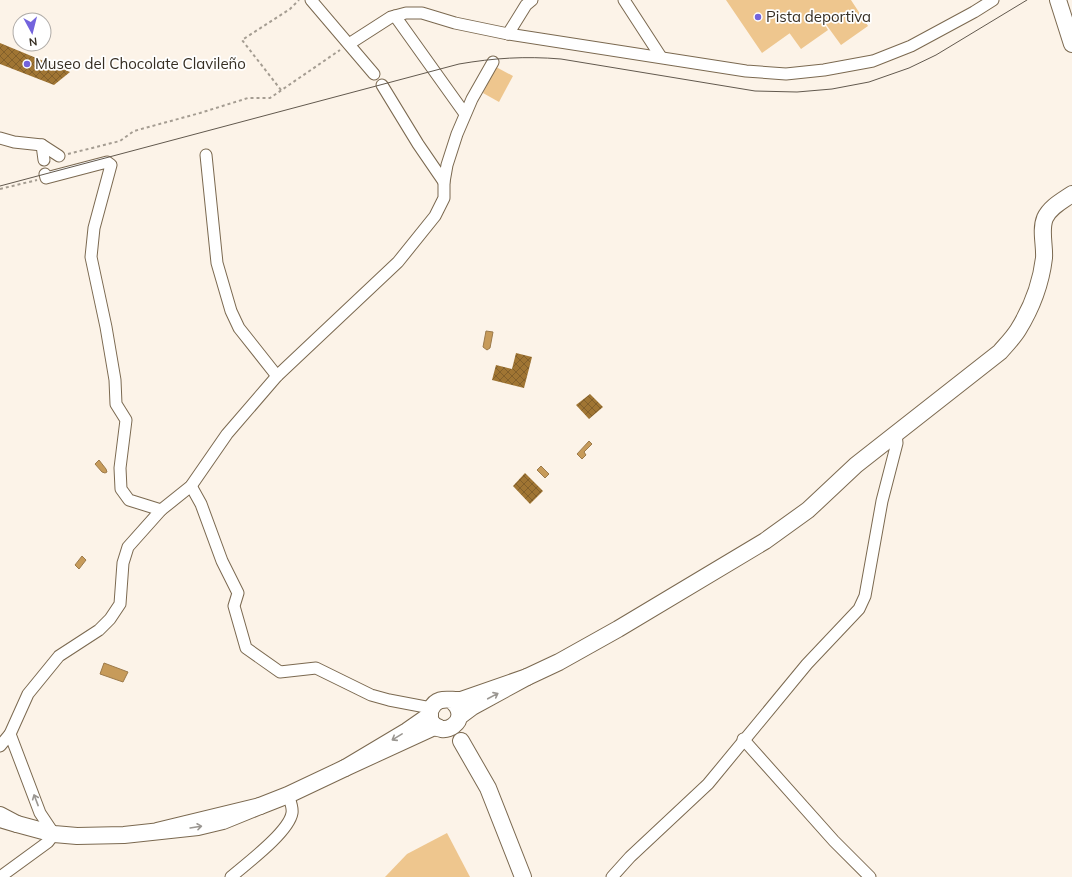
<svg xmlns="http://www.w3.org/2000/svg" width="1072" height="877" font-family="Mulish,sans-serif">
<defs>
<pattern id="building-cross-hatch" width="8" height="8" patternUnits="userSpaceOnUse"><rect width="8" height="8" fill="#a07533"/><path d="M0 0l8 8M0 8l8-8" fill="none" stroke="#83602b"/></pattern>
</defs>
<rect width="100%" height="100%" fill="#fcf3e8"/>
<!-- park -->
<g fill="#eec68e">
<polygon points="726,0 851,0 868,26 841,45 817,12 828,30 801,49 788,31 790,33 762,53"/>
<polygon points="496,67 513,76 499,102 483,93"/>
<polygon points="447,833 470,877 385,877 407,854"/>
</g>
<!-- water -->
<g fill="#c79b5a" stroke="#9c7a4a">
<polygon points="486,331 493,332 490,348 487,350 483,347"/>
<polygon points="589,441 592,444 584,452 586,455 582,459 577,454"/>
<polygon points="99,460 106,469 107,472 105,473 102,472 95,464"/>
<polygon points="541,466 549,474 545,478 537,470"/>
<polygon points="82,556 86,560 79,569 75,565"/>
<polygon points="104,663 128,672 123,682 100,674"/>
</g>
<!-- building -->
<g fill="url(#building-cross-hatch)">
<polygon points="0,43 70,72 54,85 0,64"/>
<polygon points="516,353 532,357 524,388 492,380 496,365 512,369"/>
<polygon points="590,394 603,407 589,419 576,405"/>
<polygon points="525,473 543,491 530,504 513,486"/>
</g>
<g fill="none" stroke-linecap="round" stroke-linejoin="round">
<!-- street casing -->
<g stroke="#7b6950" stroke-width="13">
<g id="street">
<polyline points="311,0 374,74"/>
<polyline points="624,0 661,57"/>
<polyline points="395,16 465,114"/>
<polyline points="508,34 526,5 532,0"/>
<polyline points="349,44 391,17 406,13 422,13 455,23 508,34 746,71 786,74 824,70 873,61 911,46 974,12 993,0"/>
<polyline points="382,85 418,144 444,182"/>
<polyline points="0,138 14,142 42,145 59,156"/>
<polyline points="42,145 44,160"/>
<polyline points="206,155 217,263 231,311 239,328 277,376"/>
<polyline points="45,174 46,178 107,162 111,165 94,228 91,257 106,327 115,380 116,404 126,420 120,468 121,489 129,500 161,510"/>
<polyline points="191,486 201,504 222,561 238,593 234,606 246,648 280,672 316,668 371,695 389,700 431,708"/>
<polyline points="743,739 834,841 870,877"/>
<polyline points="0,746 10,734 28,694 59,656 99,630 110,619 120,604 123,563 128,547 161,510 191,486 227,434 277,376 398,262 435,216 444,198 444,182 447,165 457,134 472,99 493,62"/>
<polyline points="0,877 48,842 54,834 40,813 10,734"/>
<path d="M231 877C246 864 289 832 292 813 293 807 290 801 288 795"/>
<polyline points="612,877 630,857 708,784 807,664 859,609 865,596 882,501 897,443 896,434"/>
</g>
</g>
<!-- secondary casing -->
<g stroke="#7b6950" stroke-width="18">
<g id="secondary">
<polyline points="1058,0 1072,44"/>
<path d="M527 677 559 662 618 629 765 541 808 510 856 465 1000 352C1006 345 1013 338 1018 330 1031 309 1041 283 1044 258 1045 246 1040 230 1045 218 1050 207 1062 201 1072 194"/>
<path d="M452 701C474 720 441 741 431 721 429 717 429 712 431 709 437 695 450 701 461 700L527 677 472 707 460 716"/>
<polyline points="430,715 407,731 345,768 432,728 438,727"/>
<polyline points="461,741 488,788 523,877"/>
<polyline points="260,806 288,795 345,768"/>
<polyline points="0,815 17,824 0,819"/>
<polyline points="17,824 54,834 77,836 124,835 198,827 223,821 260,806 157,831"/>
</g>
</g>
<!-- path -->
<g stroke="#a59d92" stroke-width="2" stroke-dasharray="3 3" stroke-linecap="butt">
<polyline points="281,90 242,40 290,9 299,0"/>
<polyline points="68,154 120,141 134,131 200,113 248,98 270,98 340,50"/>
<polyline points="0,189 37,180"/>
</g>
<!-- street -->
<use href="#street" stroke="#fff" stroke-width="11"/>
<!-- secondary -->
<use href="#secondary" stroke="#fff" stroke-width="16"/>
<!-- tram -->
<path stroke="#62594e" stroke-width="1" d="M0 186 459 64C494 58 525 56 561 59L755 91 797 92 832 89 869 82 909 68 936 55 1027 0"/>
</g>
<!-- one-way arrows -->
<defs><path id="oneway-shaft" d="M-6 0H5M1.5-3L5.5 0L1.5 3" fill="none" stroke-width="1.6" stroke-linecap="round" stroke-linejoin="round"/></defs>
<g stroke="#9a9691">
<use href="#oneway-shaft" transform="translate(493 696) rotate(-28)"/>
<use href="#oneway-shaft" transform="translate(397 737) rotate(149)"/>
<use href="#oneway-shaft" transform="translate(36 800) rotate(-111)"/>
<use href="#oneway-shaft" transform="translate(196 827) rotate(-9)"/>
</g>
<!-- markers -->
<g fill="#7363dd" stroke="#fff" stroke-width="1.5">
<circle cx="758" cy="17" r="4"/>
<circle cx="27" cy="64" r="4"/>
</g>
<g text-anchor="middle" stroke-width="3.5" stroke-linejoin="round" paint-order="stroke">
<!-- poi labels -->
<g font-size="15" fill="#362e23" stroke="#fff" text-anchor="start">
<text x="766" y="22">Pista deportiva</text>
<text x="35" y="69">Museo del Chocolate Clavileño</text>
</g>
</g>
<!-- north arrow -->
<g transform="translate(32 32) rotate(173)"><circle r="19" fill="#ffffff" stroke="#afaba7"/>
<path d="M0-3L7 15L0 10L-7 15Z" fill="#7363dd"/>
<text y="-6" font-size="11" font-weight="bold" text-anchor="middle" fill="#362e23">N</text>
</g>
</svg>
